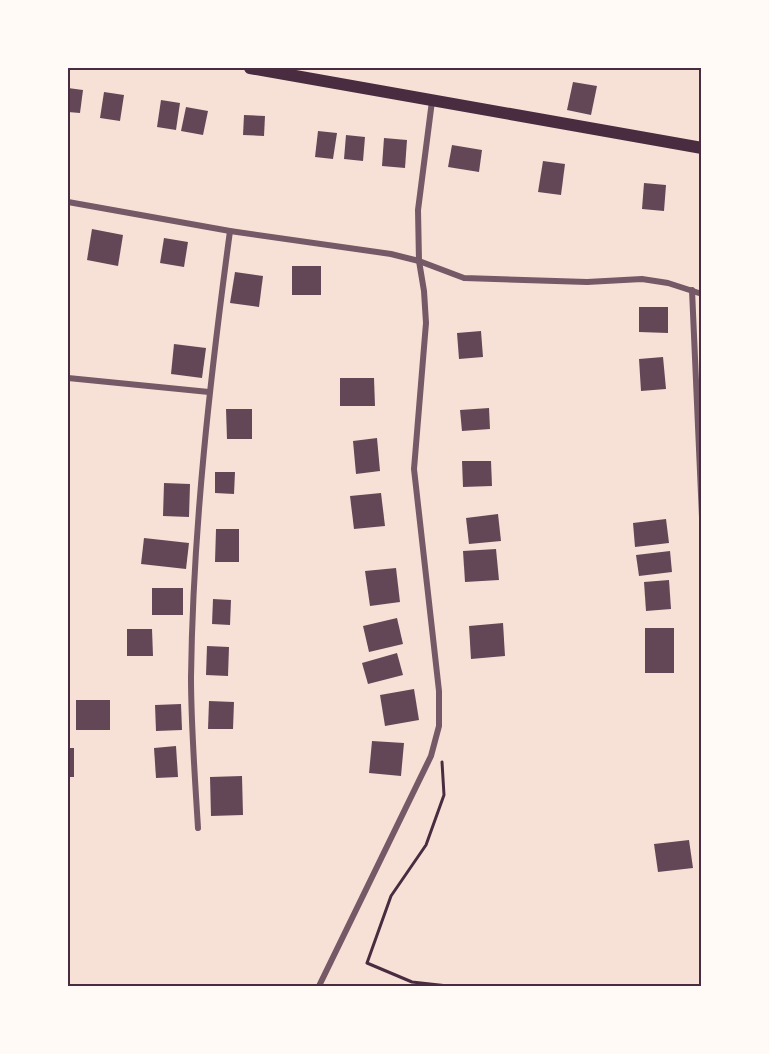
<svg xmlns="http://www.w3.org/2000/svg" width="769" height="1054" font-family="Roboto,sans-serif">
<rect width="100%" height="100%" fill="#f7e1d7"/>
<!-- building -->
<g fill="#644757">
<polygon points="573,82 597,86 591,115 567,110"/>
<polygon points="68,88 83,90 80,113 68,112"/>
<polygon points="104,92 124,95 120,121 100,118"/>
<polygon points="161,100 180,103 176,130 157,127"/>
<polygon points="186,107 208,111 203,135 181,131"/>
<polygon points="244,115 265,116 264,136 243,135"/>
<polygon points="318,131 337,133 333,159 315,157"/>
<polygon points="346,135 365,137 363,161 344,159"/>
<polygon points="384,138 407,140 405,168 382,166"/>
<polygon points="452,145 482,150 479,172 448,167"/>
<polygon points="543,161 565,164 561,195 538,192"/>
<polygon points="644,183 666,185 664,211 642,209"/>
<polygon points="92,229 123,235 118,266 87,260"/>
<polygon points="164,238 188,242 184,267 160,263"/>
<rect x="292" y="266" width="29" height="29"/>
<polygon points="235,272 263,276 259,307 230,303"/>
<polygon points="639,307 668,307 668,333 639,332"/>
<polygon points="481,331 483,357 459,359 457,333"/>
<polygon points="174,344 206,348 202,378 171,374"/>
<polygon points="663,357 666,389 641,391 639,359"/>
<polygon points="340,378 374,378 375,406 340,406"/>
<polygon points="489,408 490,429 462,431 460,410"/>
<polygon points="226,409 252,409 252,439 227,439"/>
<polygon points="377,438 380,471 356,474 353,441"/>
<polygon points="462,461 491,461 492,486 463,487"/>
<polygon points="215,472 235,472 234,494 215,493"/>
<polygon points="164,483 190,484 189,517 163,516"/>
<polygon points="381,493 385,526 354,529 350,496"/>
<polygon points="498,514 501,541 469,544 466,518"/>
<polygon points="666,519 669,543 635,547 633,523"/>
<polygon points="216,529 239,529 239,562 215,562"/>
<polygon points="144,538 189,543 186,569 141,564"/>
<polygon points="496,549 499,580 465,582 463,551"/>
<polygon points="670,551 672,572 639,576 636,555"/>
<polygon points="396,568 400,602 370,606 365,571"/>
<polygon points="669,580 671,609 646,611 644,582"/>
<rect x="152" y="588" width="31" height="27"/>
<polygon points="213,599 231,600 230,625 212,624"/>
<polygon points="397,618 403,644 369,652 363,626"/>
<polygon points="503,623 505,656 471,659 469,626"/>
<rect x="645" y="628" width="29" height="45"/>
<polygon points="127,629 152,629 153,656 127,656"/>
<polygon points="207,646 229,647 228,676 206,675"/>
<polygon points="397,653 403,675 368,684 362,663"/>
<polygon points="414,689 419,720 385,726 380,695"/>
<rect x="76" y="700" width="34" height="30"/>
<polygon points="209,701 234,702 233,729 208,729"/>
<polygon points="181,704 182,730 156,731 155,705"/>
<polygon points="372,741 404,743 401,776 369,773"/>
<polygon points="176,746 178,777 156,778 154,748"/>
<rect x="68" y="748" width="6" height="29"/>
<polygon points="242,776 243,815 211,816 210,777"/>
<polygon points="689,840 693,868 658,872 654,844"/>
</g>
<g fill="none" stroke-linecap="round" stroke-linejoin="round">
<!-- path -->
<polyline stroke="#4a2c40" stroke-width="3" points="442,762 444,795 426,845 391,896 367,963 412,982 448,986"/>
<!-- minor -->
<g stroke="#755966" stroke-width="6">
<polyline points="68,202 230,231 391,254 419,261 464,278 587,282 642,279 668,283 702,294"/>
<polyline points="692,290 702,517"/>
<polyline points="68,378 209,392"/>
<path d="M198 828C195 778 191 727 191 677 193 528 210 379 230 231"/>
<polyline points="319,986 431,756 439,726 439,691 414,469 426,323 424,291 419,261 418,210 432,101"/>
</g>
<!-- secondary -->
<polyline stroke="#4a2c40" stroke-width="12" points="250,68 702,148"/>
</g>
<!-- border -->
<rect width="769" height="1054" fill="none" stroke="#fffaf5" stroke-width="138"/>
<rect x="69" y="69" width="631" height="916" fill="none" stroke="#4a2c40" stroke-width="2"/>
</svg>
